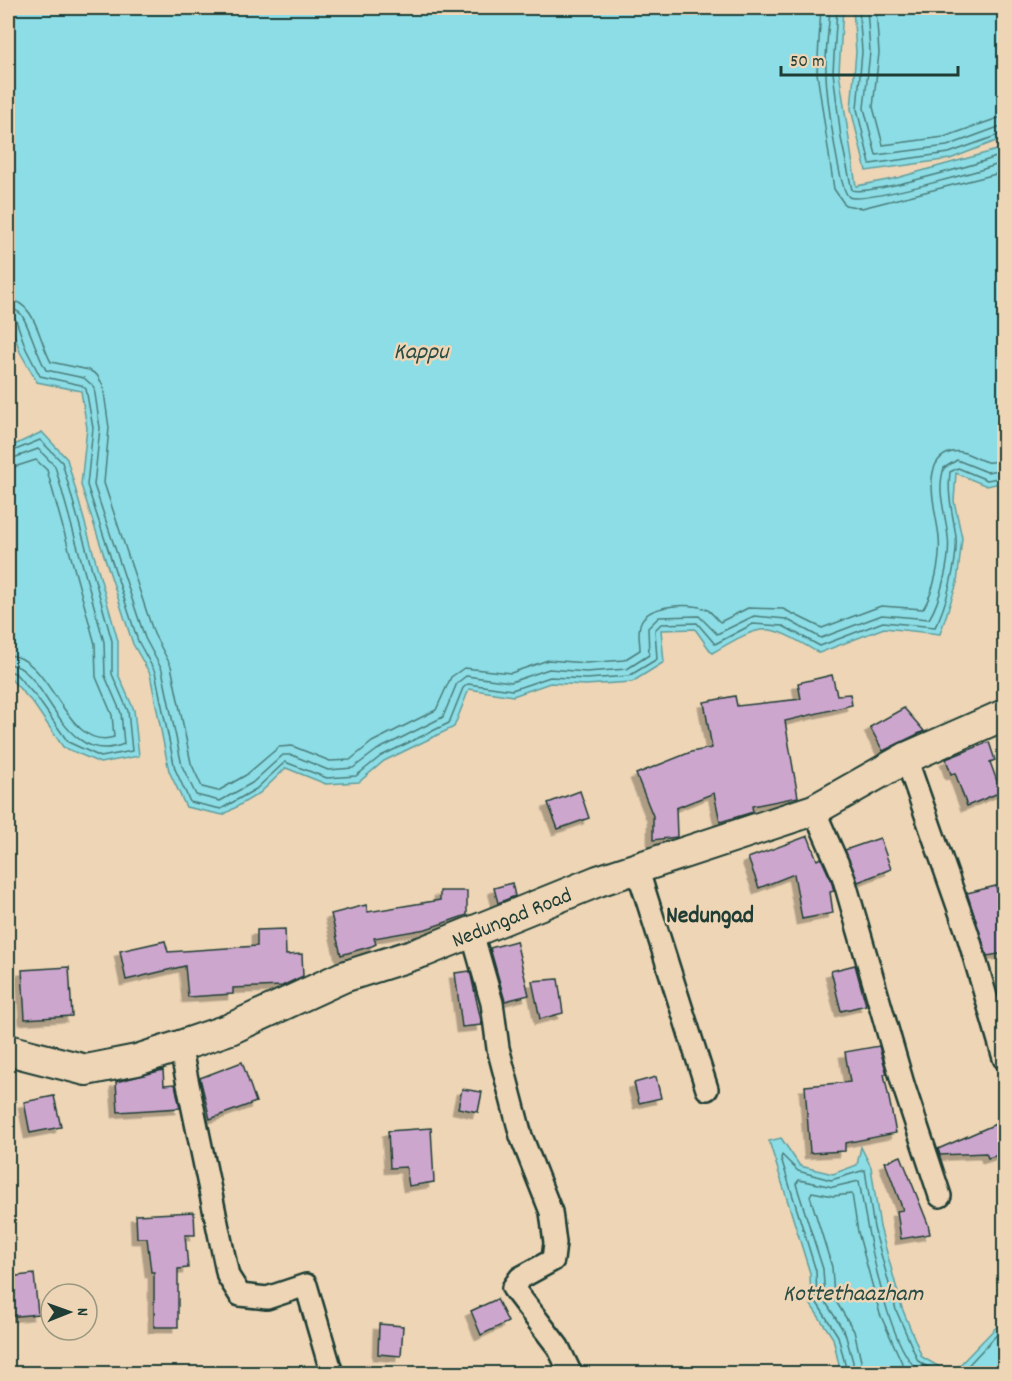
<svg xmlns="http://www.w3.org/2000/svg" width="1012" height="1381" font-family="Dekko,sans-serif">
<defs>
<filter id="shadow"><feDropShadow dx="-5.5" dy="5.5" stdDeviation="0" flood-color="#0004"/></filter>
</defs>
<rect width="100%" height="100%" fill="#edd5b5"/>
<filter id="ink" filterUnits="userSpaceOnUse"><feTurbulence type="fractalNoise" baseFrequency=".0167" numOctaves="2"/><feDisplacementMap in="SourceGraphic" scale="12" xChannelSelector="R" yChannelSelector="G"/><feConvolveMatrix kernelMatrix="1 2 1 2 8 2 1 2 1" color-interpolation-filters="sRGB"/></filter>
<g filter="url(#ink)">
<!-- water -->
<g fill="#8cdde5" stroke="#609d9e" stroke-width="1.5">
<path d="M8 8H843L839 72 856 186 893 179 1004 148V482L987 486 956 473 954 501 962 538 957 583 940 634 884 628 819 653C766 622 765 622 712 653L695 629 661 630 664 662 632 682 585 685 550 683 513 696 469 689 454 727 384 761 359 782 326 784 286 768 260 793 223 815 186 807 169 771 150 674 133 644 81 485 87 428 81 391 37 382 20 352 8 315Z"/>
<polygon points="853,8 1004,8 1004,138 950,159 866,171 851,109 856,52"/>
<polygon points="42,432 67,459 118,641 118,674 134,710 139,756 100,763 63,747 33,703 8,676 8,448"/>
<polygon points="781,1138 800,1166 833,1174 857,1165 861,1147 871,1167 880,1227 902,1308 922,1357 950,1373 839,1373 839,1365 833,1338 811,1305 810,1273 769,1141"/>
<polygon points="1004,1319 1004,1373 952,1373"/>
</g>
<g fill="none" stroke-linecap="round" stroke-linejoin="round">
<!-- shore -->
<g stroke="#4b7d7b" stroke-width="1.5">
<polyline points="821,8 817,73 834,189 845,205 862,208 1004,172"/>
<path d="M830 8C829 29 825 50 826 72 826 89 838 189 849 197 861 204 986 170 1004 162"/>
<path d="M837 8 833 72 841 138 852 190C866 196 985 162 1004 154"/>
<polyline points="859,8 862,52 857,109 870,164 949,153 1004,133"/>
<polyline points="867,8 870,52 864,108 876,155 947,146 1004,125"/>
<polyline points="876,8 879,53 873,107 883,145 944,137 1004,116"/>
<path d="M8 300C36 301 39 342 51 362L89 370 97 375 103 385 109 428 104 483 154 634 171 666 191 763 202 787 218 791 246 775 279 747 292 746 330 761 350 760 372 742 436 710 451 677 464 668 511 673 548 660 586 663 624 660 640 650C640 641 637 631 641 622 648 605 691 602 706 609 712 612 715 618 720 622L748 608 783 609 822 628 881 606 923 609C934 592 941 559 939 538 938 516 917 460 952 452 965 449 975 459 987 462 992 463 999 460 1004 460"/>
<path d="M8 309C13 309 17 310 21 314 29 325 37 355 46 370L84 378 94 387 100 428 94 485 145 638 162 670 182 766 196 795 220 801 252 783 283 755H292L328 770 353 768 377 750 443 717 457 683 466 676 511 682 549 669 586 672 627 669 649 655 648 628 659 617 699 616 717 634 754 616 786 619 821 638 882 615 929 619C940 602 951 558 948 537 946 514 936 492 944 468L957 460 987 472 1004 469"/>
<path d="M8 316 16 320 26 349 40 376 81 385 86 389 93 428 87 485 138 641 155 672 175 769 190 802 221 809 256 789 285 762 327 778 356 776 381 756 449 723 463 688 468 684 512 690 550 677 586 679 629 676 657 659 655 630 661 624 697 623 715 644 753 624 783 626 820 646 883 622 935 627C946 608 958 559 956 537 953 514 947 496 950 472L958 468 987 480 1004 477"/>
<polyline points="8,453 40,440 62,462 112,641 112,674 128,711 132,751 101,757 68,742 38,699 15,673 8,671"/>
<path d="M8 460 38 449 55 466 104 642 105 676 121 713 124 744C60 770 48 666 8 664"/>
<path d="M8 469 36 460 47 470 95 644 96 677 112 715 114 737C66 753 52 656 8 655"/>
<polyline points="845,1374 845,1364 838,1336 817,1303 816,1271 781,1158 782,1155 798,1171 831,1180 865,1170 874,1228 896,1310 918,1361 938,1374"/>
<path d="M852 1374 853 1362 845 1333 825 1301 823 1269 796 1184 799 1180 833 1187 859 1181C867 1224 886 1352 923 1374"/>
<polyline points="861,1374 861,1361 854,1331 834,1298 832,1267 810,1196 812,1192 833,1196 852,1194 858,1232 880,1314 907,1374"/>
<polyline points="960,1374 1004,1327"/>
</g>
</g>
<!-- building -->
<g fill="#cda6ce" stroke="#1f3d34" stroke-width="1.5" filter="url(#shadow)">
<polygon points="832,675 837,695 850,694 852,705 785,721 798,797 752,806 753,812 720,822 714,793 676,808 677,837 653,840 653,816 636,774 691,752 712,748 704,702 735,696 737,706 801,699 798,683"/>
<polygon points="904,708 924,731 883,751 870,727"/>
<polygon points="989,742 995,760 990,762 1001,792 967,806 955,773 951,774 946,759"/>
<polygon points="580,791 589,818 558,829 548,803"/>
<polygon points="808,836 817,860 821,858 831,880 834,891 830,892 833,913 802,919 794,874 759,888 748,858"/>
<polygon points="880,838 891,869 858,882 845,850"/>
<polygon points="512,883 515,896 498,903 494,888"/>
<polygon points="996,886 1005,924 1005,953 987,956 967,893"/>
<polygon points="440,891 467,891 467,915 426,929 374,938 376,944 372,946 341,955 331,914 366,905 368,912 440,900"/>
<polygon points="285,929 286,955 302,954 303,976 282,986 233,988 233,994 188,997 185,966 126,980 120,951 165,941 168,952 257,946 257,930"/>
<polygon points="516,941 529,995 505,1001 490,948"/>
<polygon points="855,965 866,1005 841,1011 831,971"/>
<polygon points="69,967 72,1016 25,1019 22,970"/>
<polygon points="470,971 482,1025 462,1027 455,973"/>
<polygon points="558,979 563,1013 540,1019 532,981"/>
<polygon points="879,1046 887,1074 884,1074 896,1133 845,1143 845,1151 810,1153 805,1086 850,1082 845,1052"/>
<polygon points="242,1062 256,1102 210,1119 200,1078"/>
<polygon points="163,1070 164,1085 175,1084 180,1108 118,1112 116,1082"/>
<polygon points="656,1077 661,1098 639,1103 634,1083"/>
<polygon points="462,1089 482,1092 478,1112 458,1108"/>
<polygon points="54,1096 61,1127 30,1133 24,1102"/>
<polygon points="1005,1120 1005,1153 988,1158 986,1153 940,1155 938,1149"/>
<polygon points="431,1128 434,1182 409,1186 406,1167 390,1168 388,1131"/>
<polygon points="901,1156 928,1224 930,1234 901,1239 897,1211 903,1210 885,1162"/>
<polygon points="194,1212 195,1235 185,1235 188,1268 178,1269 178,1327 154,1327 154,1272 151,1272 147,1238 137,1238 136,1215"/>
<polygon points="34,1274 38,1314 8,1317 8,1277"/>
<polygon points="497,1299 508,1322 481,1335 471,1311"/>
<polygon points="379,1324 403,1326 401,1356 378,1354"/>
</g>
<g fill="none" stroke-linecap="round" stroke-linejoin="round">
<!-- minor casing -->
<g stroke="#1f3d34" stroke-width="26">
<g id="minor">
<polyline points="906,758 967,932 1004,1058"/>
<polyline points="814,810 843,876 903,1084 940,1196"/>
<polyline points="637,868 707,1089"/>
<polyline points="472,933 492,1003 498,1048 521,1136 551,1212 555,1243 553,1260 520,1278 513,1288 558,1347 571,1374"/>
<polyline points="180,1046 228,1276 240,1295 267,1298 306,1285 332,1374"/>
</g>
</g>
<!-- secondary casing -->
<g stroke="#1f3d34" stroke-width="34">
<polyline id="secondary" points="8,1050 86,1070 137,1060 180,1046 230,1029 343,977 425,951 598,881 814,810 906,758 1004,715"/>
</g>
<!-- minor -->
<use href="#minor" stroke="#edd5b5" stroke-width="21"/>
<!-- secondary -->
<use href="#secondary" stroke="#edd5b5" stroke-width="30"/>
</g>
</g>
<g text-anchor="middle" stroke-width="5" stroke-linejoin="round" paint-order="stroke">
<!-- street labels -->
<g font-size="22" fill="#1f3d34" stroke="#edd5b5">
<text transform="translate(511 916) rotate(-22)" y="8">Nedungad Road</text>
</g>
<!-- water labels -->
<g font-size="24" font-style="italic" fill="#2a4d46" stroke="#edd5b5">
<text x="421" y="358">Kappu</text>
<text x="853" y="1300">Kottethaazham</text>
</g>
<!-- neighbourhood labels -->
<g font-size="24" font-weight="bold" fill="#1f3d34" stroke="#edd5b5">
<text x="710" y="922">Nedungad</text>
</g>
</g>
<!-- margin -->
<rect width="1012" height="1381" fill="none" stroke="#edd5b5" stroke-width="30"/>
<rect x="15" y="15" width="982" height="1351" fill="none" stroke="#1f3d34" stroke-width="2" filter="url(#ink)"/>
<!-- north arrow -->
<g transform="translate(69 1312) rotate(89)"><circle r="28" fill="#edd5b5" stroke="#9b9881" stroke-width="1.5"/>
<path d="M0-4.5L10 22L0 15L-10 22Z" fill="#1f3d34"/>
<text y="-9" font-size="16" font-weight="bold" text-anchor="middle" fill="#1f3d34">N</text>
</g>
<!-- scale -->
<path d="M781 66v9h177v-9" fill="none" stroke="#1f3d34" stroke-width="3"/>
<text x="790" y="66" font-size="18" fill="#1f3d34" stroke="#edd5b5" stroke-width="4.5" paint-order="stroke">50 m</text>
</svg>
